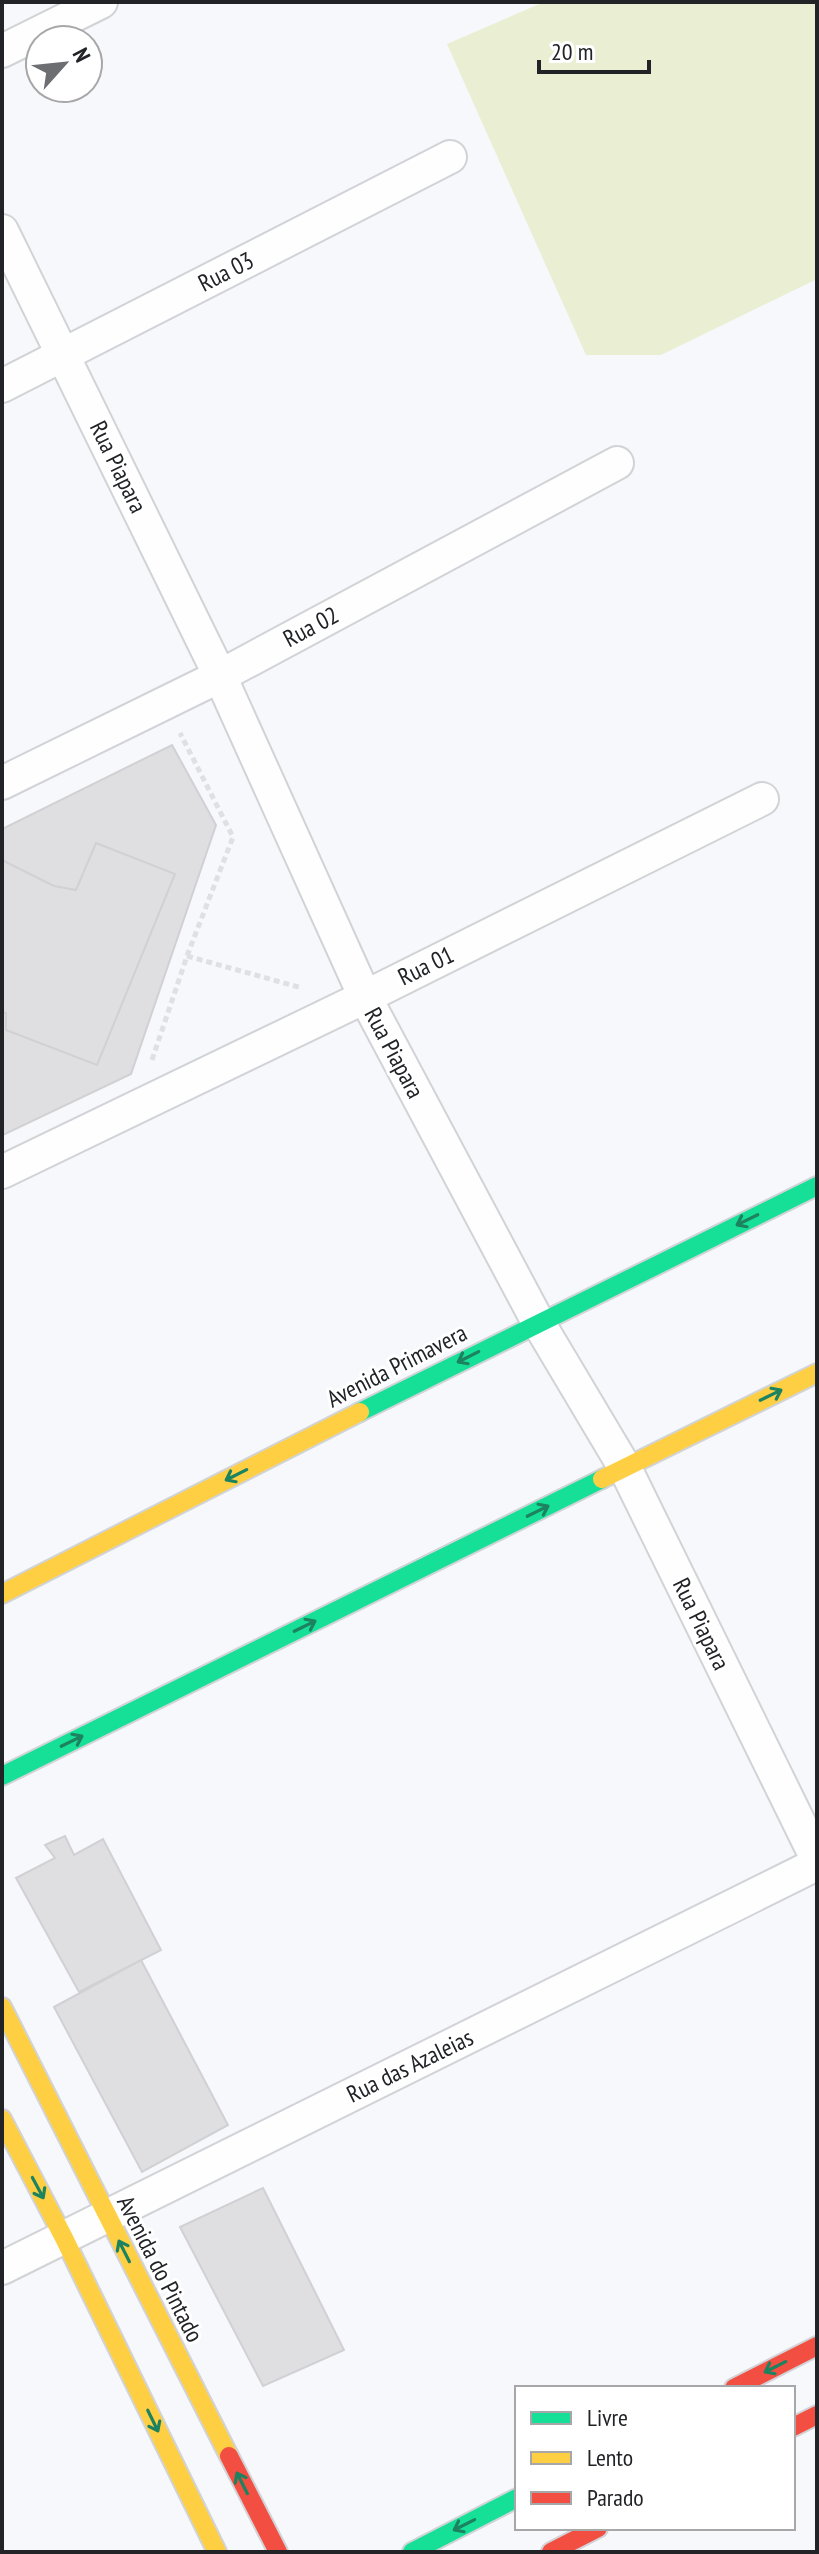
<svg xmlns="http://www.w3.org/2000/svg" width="819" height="2554" font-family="'PT Sans Narrow',sans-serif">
<rect width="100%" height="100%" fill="#f6f8fc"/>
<!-- green -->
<polygon fill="#eaeed2" points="544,2 817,2 817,279 661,355 586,355 447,44"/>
<!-- building -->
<g fill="#dfdfe2" stroke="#d1d0d4" stroke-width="2">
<polygon points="172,745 216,825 131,1074 3,1135 2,829"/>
<polygon points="96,843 175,874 97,1065 6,1030 6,1013 2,1012 2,860 54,886 76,890"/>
<polygon points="65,1836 74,1855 103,1839 161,1950 79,1992 16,1878 55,1858 45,1845"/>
<polygon points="141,1960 228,2125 142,2172 54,2007"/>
<polygon points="263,2188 344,2350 263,2386 180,2227"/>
</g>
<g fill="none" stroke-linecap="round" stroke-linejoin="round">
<!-- street casing -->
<g stroke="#d1d3d6" stroke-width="36">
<g id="street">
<polyline points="2,51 101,2"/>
<polyline points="2,231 220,676 365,997 538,1322 625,1468 817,1859"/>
<polyline points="2,386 450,157"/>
<polyline points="2,783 220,676 617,463"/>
<polyline points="2,1172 365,997 762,799"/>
<polyline points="2,2268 817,1864"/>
</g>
</g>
<!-- fast casing -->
<g stroke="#d1d3d6" stroke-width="22">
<g id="fast">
<polyline points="360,1412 817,1186"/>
<polyline points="2,1776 602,1479"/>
<polyline points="412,2552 517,2498"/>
</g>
</g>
<!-- slow casing -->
<g stroke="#d1d3d6" stroke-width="22">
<g id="slow">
<polyline points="602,1479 817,1373"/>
<polyline points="2,1594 360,1412"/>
<polyline points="2,2007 229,2456"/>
<polyline points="2,2119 64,2238 217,2552"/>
</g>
</g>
<!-- jam casing -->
<g stroke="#d1d3d6" stroke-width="22">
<g id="jam">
<polyline points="734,2388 817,2346"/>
<polyline points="793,2427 817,2415"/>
<polyline points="229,2456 278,2552"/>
<polyline points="551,2552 598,2528"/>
</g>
</g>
<!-- path -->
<g stroke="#dfe0e2" stroke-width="5" stroke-dasharray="6 4" stroke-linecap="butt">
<polyline points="187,956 302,988"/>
<polyline points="152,1060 187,956 233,837 180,733"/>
</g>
<!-- street -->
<use href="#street" stroke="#fefeff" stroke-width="32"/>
<!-- fast -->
<use href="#fast" stroke="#16e098" stroke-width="18"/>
<!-- slow -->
<use href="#slow" stroke="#ffcf43" stroke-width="18"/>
<!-- jam -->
<use href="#jam" stroke="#f24e42" stroke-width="18"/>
</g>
<!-- one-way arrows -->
<defs><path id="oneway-shaft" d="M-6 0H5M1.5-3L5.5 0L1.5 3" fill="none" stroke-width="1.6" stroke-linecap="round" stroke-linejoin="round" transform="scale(2)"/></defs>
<g stroke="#1c8260">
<use href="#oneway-shaft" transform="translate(747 1220) rotate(154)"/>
<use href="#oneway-shaft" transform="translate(468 1357) rotate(153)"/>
<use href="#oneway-shaft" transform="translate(771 1395) rotate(-26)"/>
<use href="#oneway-shaft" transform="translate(236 1475) rotate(153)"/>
<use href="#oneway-shaft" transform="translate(538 1511) rotate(-26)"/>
<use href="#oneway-shaft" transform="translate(305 1626) rotate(-26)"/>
<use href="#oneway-shaft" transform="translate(72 1741) rotate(-26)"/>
<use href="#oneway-shaft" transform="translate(38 2188) rotate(62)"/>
<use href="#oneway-shaft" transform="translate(124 2251) rotate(-117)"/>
<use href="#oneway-shaft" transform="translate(775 2367) rotate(153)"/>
<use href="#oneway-shaft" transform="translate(153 2421) rotate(64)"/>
<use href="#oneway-shaft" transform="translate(242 2483) rotate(-117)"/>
<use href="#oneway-shaft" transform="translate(464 2525) rotate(153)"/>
</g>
<g text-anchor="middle" stroke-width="6" stroke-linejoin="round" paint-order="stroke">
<!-- street labels -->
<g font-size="24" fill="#222327" stroke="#fff">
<text transform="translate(226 272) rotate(-27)" y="8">Rua 03</text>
<text transform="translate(118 467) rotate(64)" y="8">Rua Piapara</text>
<text transform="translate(311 627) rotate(-28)" y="8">Rua 02</text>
<text transform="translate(426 966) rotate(-26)" y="8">Rua 01</text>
<text transform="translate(394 1053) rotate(62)" y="8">Rua Piapara</text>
<text transform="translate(397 1366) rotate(-27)" y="8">Avenida Primavera</text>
<text transform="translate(701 1624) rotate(64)" y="8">Rua Piapara</text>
<text transform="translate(410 2066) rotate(-26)" y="8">Rua das Azaleias</text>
<text transform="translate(160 2269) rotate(63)" y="8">Avenida do Pintado</text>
</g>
</g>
<!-- border -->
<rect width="819" height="2554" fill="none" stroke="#222327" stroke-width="8"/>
<!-- legend -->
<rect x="515" y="2386" width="280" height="144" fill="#ffffff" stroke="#a7a7a9" stroke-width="2"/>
<rect x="531" y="2412" width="40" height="12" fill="#16e098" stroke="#a7a7a9" stroke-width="2"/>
<text x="587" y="2426" font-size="24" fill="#222327">Livre</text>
<rect x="531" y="2452" width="40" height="12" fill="#ffcf43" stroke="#a7a7a9" stroke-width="2"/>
<text x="587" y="2466" font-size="24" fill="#222327">Lento</text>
<rect x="531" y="2492" width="40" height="12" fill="#f24e42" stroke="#a7a7a9" stroke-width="2"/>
<text x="587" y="2506" font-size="24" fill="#222327">Parado</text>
<!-- north arrow -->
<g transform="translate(64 64) rotate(63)"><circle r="38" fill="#ffffff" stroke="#a7a7a9" stroke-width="2"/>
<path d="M0-6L14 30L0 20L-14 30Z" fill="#6c6e72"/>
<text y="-12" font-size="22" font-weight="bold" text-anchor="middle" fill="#222327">N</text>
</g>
<!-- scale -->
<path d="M539 60v12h110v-12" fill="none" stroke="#222327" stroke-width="4"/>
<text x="551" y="60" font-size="24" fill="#222327" stroke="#ffffff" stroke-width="6" paint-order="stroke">20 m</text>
</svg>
